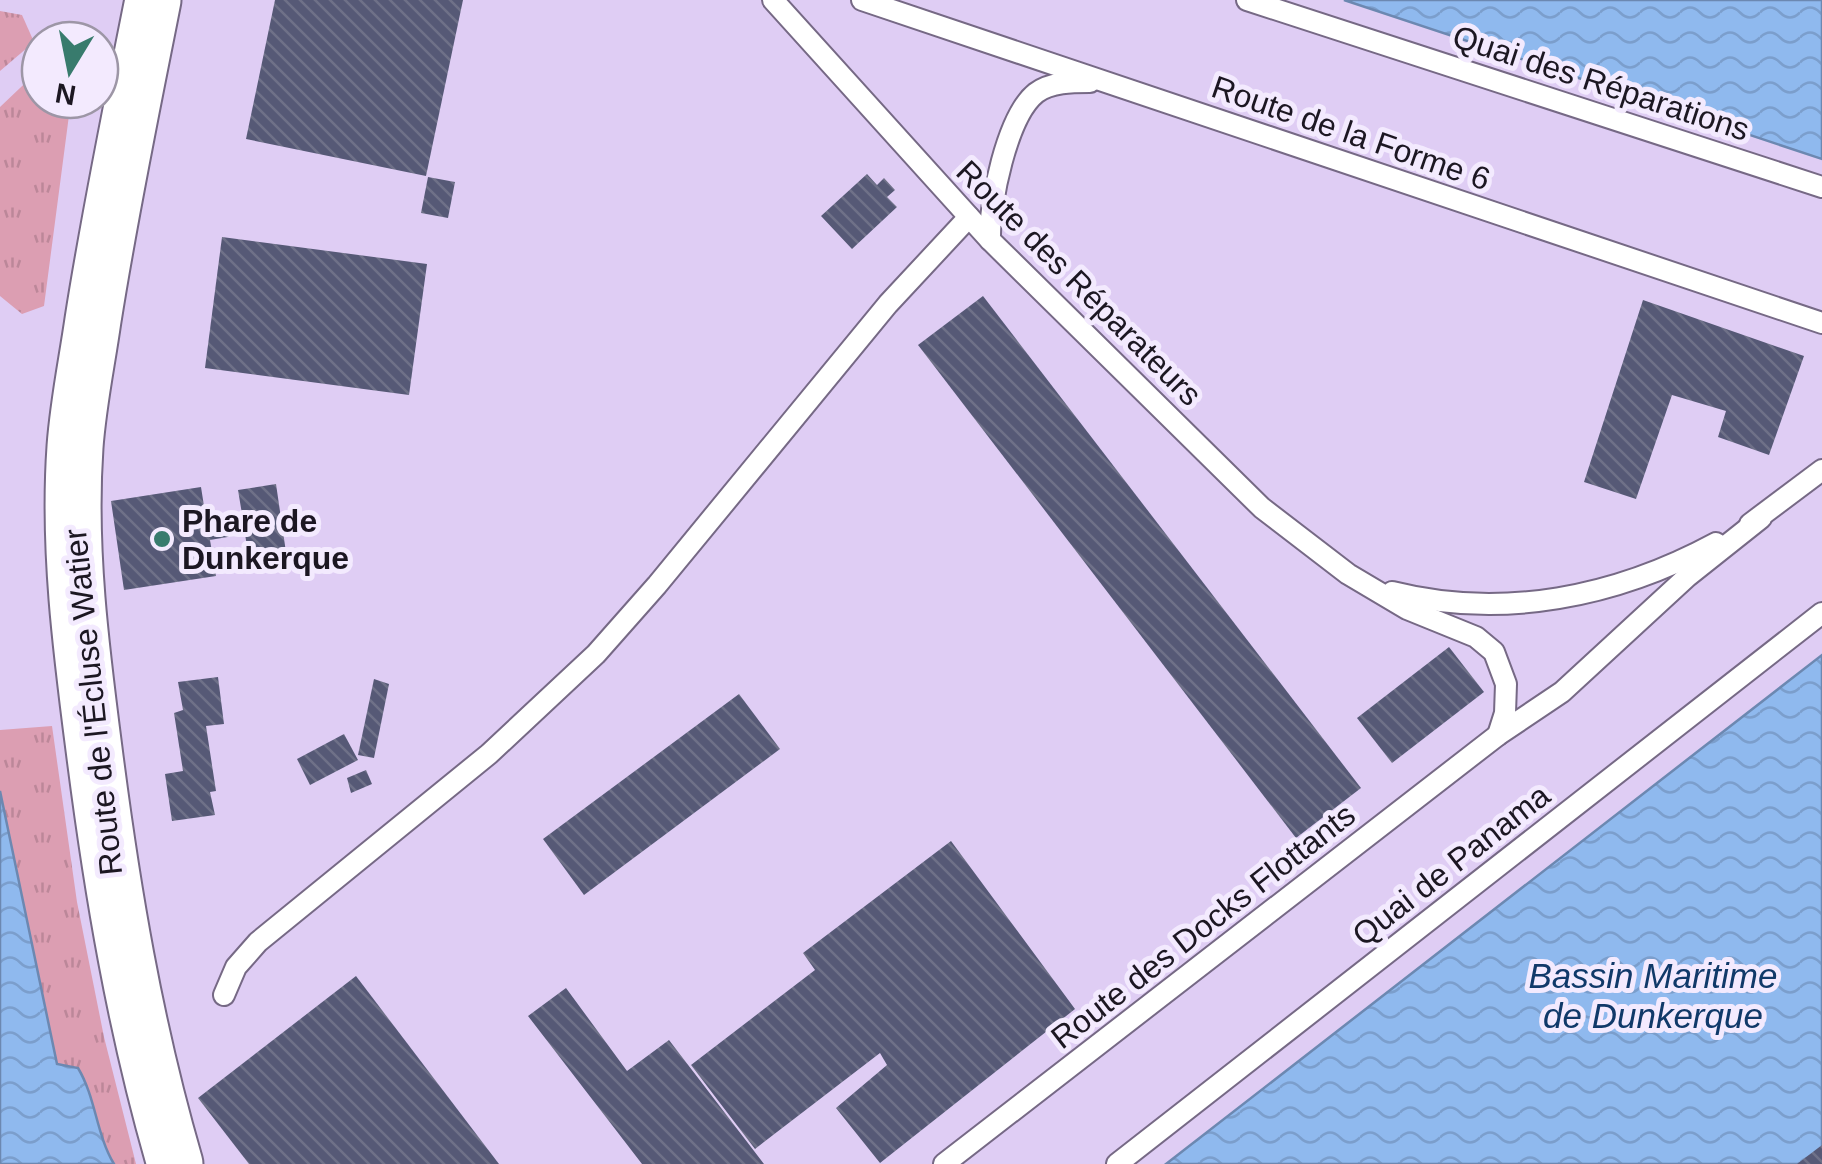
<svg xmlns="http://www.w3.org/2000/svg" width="1822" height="1164" font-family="Arial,sans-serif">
<defs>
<pattern id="grass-tufts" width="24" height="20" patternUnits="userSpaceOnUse" patternTransform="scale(2.5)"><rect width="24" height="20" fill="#dc9eb2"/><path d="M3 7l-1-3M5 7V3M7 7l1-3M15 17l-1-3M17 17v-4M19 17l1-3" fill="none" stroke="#bc8799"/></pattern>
<pattern id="water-waves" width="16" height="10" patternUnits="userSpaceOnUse" patternTransform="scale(2.5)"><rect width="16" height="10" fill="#8fb9ee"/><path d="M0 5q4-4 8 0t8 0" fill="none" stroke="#7b9ecc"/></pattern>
<pattern id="building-back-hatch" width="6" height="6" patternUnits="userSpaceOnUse" patternTransform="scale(2.5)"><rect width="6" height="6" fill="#565976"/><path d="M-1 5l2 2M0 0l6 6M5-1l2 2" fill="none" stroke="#6f7188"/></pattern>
</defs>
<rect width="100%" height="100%" fill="#e9dafa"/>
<!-- built -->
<path fill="#dfcdf4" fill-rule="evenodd" d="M0 0H1822V655L1166 1164H114L103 1144 90 1089 78 1068 57 1064 0 791ZM40 40H100V100H40Z"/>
<!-- grass -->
<g fill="url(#grass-tufts)">
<polygon points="0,11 22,15 34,42 0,71"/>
<polygon points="40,69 40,100 71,100 44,306 22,314 0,296 0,107"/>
<path d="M52 726 77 902 104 1037 136 1164H114C96 1134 96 1099 78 1068L57 1064 0 791V730Z"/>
</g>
<!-- water -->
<g fill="url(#water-waves)" stroke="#6c88b1" stroke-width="2.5">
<polygon points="1344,0 1822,0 1822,159"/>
<polygon points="1822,655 1822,1164 1166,1164"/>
<path d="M0 791 57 1064 78 1068C96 1098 96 1134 114 1164H0Z"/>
</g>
<!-- building -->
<g fill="url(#building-back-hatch)">
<polygon points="275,0 463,0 426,176 246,139"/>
<polygon points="867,174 877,185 884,178 895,190 887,197 897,207 852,249 821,216"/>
<polygon points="428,177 455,182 448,218 421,213"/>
<polygon points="222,237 427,264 409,395 205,368"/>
<polygon points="983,296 1361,788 1296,838 918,345"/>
<polygon points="1643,300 1804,356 1769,455 1718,437 1726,411 1672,395 1636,499 1584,482"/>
<polygon points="276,484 287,559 250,565 245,534 210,540 216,576 124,590 111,501 201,487 207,525 243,520 238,490"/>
<polygon points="1449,647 1484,692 1392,763 1357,718"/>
<polygon points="218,677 224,724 206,726 216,791 210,792 215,815 172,821 165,774 183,771 174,713 183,710 178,682"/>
<polygon points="374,679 389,684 374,758 358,755"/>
<polygon points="739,694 780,749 584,895 543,839"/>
<polygon points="344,734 358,760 310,785 297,759"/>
<polygon points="366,770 372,784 351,793 347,778"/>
<polygon points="951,841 1075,1009 880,1163 836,1108 887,1065 880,1053 755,1149 691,1065 815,970 803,953"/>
<polygon points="356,976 499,1164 249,1164 198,1098"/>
<polygon points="566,988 627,1071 669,1040 764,1164 642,1164 528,1016"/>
<polygon points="1822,1145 1822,1164 1797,1164"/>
</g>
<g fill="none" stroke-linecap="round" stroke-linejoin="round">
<!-- lane casing -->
<g stroke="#766985" stroke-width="24">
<g id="lane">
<polyline points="773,0 990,240 1262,508 1348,574 1407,609 1476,637 1494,652 1506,684 1505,713 1498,735"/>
<polyline points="862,0 1822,323"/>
<polyline points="1247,0 1822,187"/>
<path d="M990 240C989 204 1007 116 1036 93 1050 82 1073 82 1090 82"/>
<polyline points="1750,524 1822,470"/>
<path d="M1392 592C1503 620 1616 597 1716 543"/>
<polyline points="224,995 236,967 258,942 489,754 596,654 657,585 888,304 969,217"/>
<polyline points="944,1164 1498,735 1562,692 1688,576 1761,518"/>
<polyline points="1117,1164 1822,613"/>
</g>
</g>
<!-- secondary casing -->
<g stroke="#766985" stroke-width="59">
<path id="secondary" d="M153 0C132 106 110 212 93 320 87 362 78 404 75 447 68 548 81 649 94 749 112 890 135 1027 175 1164"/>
</g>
<!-- lane -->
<use href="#lane" stroke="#fff" stroke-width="20"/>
<!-- secondary -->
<use href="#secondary" stroke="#fff" stroke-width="55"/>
</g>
<!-- markers -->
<circle fill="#387b6d" stroke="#f3eafe" stroke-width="4" cx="162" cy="539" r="10"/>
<g text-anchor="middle" stroke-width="10" stroke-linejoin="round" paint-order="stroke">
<!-- street labels -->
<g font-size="32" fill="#1c1722" stroke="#f3eafe">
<text transform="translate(1601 83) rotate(18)" y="11">Quai des Réparations</text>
<text transform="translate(1351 133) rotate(19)" y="11">Route de la Forme 6</text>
<text transform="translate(1079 283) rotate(45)" y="11">Route des Réparateurs</text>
<text transform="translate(93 702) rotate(-96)" y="11">Route de l'Écluse Watier</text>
<text transform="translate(1451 865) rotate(-38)" y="11">Quai de Panama</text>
<text transform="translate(1203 926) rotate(-38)" y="11">Route des Docks Flottants</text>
</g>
<!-- poi labels -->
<g font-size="32" font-weight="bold" fill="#1c1722" stroke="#f3eafe" text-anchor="start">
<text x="182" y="532">Phare de<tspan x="182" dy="37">Dunkerque</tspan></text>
</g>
<!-- water labels -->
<g font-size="35" font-style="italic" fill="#103969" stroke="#f3eafe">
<text x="1653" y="988">Bassin Maritime<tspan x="1653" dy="40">de Dunkerque</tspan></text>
</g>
</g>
<!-- north arrow -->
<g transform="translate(70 70) rotate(190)"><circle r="48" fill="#f3eafe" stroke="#9d96a6" stroke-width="2.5"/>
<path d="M0-8L18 38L0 25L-18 38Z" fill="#387b6d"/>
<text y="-15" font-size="28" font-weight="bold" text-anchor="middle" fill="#1c1722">N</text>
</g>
</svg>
